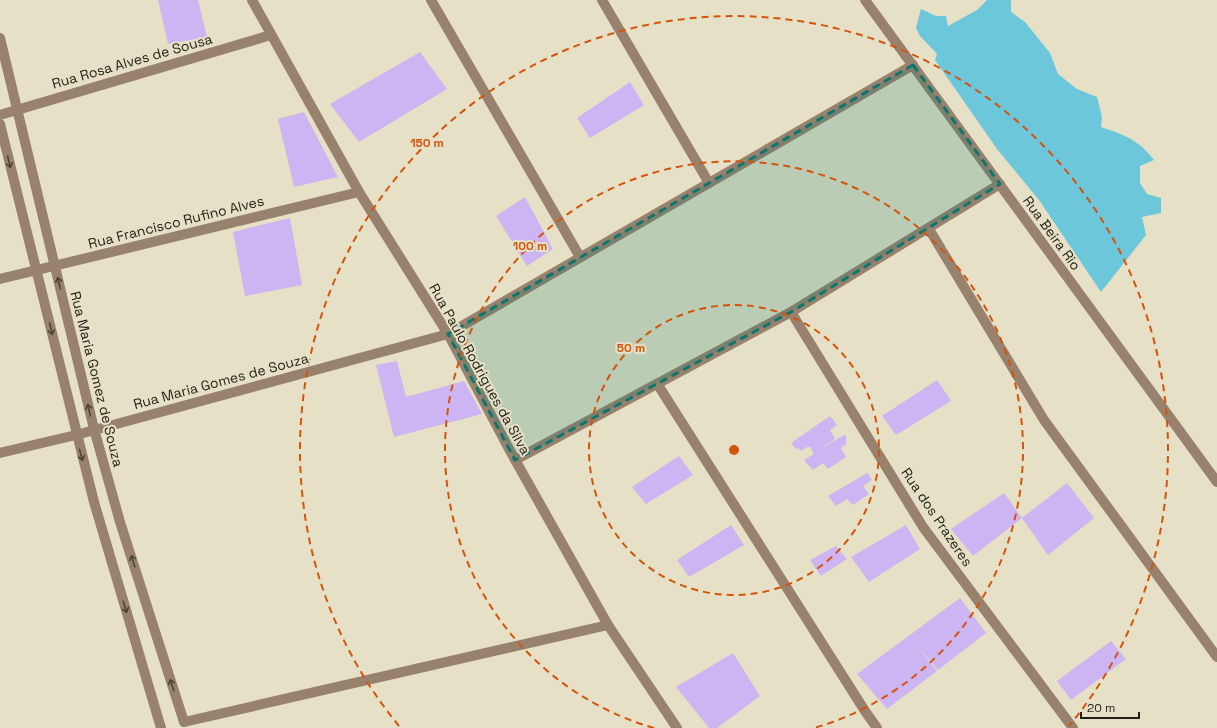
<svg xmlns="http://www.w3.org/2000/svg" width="1217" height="728" font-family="'Space Grotesk',sans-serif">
<rect width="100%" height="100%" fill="#e6e1c6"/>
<!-- water -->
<path fill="#6cc7db" d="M987 0H1011V12L1025 22 1050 53 1058 74 1077 89 1097 97 1102 117 1101 127C1125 135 1139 140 1154 160L1140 166V183L1147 194 1161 198V213L1142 217 1146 235 1101 292 1039 200 997 149 935 60 937 54 920 36 916 28 921 9 936 16H946L948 26 977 10Z"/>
<!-- building -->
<g fill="#cdb4f2">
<polygon points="158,0 198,0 207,37 168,44"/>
<polygon points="420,52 447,89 359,142 330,104"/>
<polygon points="630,82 644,105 590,138 577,118"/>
<polygon points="304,112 338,177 294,187 278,119"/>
<polygon points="525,197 553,249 527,266 496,216"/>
<polygon points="290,218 302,285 245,296 233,232"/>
<polygon points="397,361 406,397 464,381 482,414 394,437 376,365"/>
<polygon points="937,380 951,401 896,435 882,416"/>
<polygon points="830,416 837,425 830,430 835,439 819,450 844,435 846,436 846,444 841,448 846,457 828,469 823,463 813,470 804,460 814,454 810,447 807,447 801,451 798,448 796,449 791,443"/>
<polygon points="679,456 693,475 646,504 632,487"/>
<polygon points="867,473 872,480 863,486 869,494 853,505 847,499 836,506 828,496"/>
<polygon points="1067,483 1094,518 1048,555 1022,518"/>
<polygon points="1004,493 1022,518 973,556 951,529"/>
<polygon points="731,525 744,545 689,577 677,560"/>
<polygon points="906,525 920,549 869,582 851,557"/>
<polygon points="836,546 847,559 821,576 810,560"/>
<polygon points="960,598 986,633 938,670 915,643 937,671 887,709 857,674"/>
<polygon points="1111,641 1126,659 1071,700 1057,681"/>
<polygon points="733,653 760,696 717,728 709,728 676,687"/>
</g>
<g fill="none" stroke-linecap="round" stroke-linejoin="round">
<!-- minor -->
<g stroke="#98826d" stroke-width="10">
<polyline points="252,0 359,192 448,334 509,449 608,625 677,728"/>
<polyline points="431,0 580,257"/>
<polyline points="602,0 709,183"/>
<polyline points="865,0 1217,482"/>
<polyline points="0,38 94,429 120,522 184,722"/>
<polyline points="0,115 271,35"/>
<polyline points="0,124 94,502 161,728"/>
<polyline points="929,229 1044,420 1217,657"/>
<polyline points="0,279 359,192"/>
<polyline points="791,312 923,527 1073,728"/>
<polyline points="658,385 865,711 877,728"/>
<polyline points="0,453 76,435 448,334 913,65"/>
<polyline points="515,460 791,312 1000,184"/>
<polyline points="184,722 608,625"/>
</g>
</g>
<!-- one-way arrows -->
<defs><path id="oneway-shaft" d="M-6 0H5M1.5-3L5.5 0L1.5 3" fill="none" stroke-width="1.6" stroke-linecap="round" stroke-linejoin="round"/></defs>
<g stroke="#4d4436">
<use href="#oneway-shaft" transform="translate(9 162) rotate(76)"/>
<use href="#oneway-shaft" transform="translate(59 283) rotate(-103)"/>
<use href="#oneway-shaft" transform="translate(51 329) rotate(77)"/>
<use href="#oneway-shaft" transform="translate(89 410) rotate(-103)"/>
<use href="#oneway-shaft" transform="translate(81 455) rotate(75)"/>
<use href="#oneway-shaft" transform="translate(133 561) rotate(-108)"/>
<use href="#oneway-shaft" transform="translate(125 607) rotate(73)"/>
<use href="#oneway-shaft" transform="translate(172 685) rotate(-108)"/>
</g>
<!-- marked area -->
<path fill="#0f766e" fill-opacity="0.2" stroke="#0f766e" stroke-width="3" stroke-dasharray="8 5" stroke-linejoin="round" d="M913 65 1000 184 791 312 515 460 448 334Z"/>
<!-- distance rings -->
<g fill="none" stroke="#d4540d" stroke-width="2" stroke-dasharray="7 5">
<circle cx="734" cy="450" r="145"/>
<path d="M654 728A289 289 0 1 1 814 728"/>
<path d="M399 726A434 434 0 1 1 1069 726"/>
</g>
<g text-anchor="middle" stroke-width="4" stroke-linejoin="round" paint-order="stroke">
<!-- street labels -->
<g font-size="14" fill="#242218" stroke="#e6e1c6">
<text transform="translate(132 61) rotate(-16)" y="5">Rua Rosa Alves de Sousa</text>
<text transform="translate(176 222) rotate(-14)" y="5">Rua Francisco Rufino Alves</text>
<text transform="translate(1052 233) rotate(54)" y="5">Rua Beira Rio</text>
<text transform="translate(480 369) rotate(61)" y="5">Rua Paulo Rodrigues da Silva</text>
<text transform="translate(97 379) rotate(76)" y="5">Rua Maria Gomez de Souza</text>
<text transform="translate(221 381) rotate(-15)" y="5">Rua Maria Gomes de Souza</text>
<text transform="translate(937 517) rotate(56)" y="5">Rua dos Prazeres</text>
</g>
</g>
<circle cx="734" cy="450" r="6" fill="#d4540d" stroke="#e6e1c6" stroke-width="2"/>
<g font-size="12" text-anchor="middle" font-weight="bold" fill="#d4540d" stroke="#e6e1c6" stroke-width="4" stroke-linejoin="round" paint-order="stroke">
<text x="427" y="147">150 m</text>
<text x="530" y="250">100 m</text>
<text x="631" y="352">50 m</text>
</g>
<!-- scale -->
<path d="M1081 712v6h58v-6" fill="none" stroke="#242218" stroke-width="2"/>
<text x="1087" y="712" font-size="12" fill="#242218" stroke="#e6e1c6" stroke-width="3" paint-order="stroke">20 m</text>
</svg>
